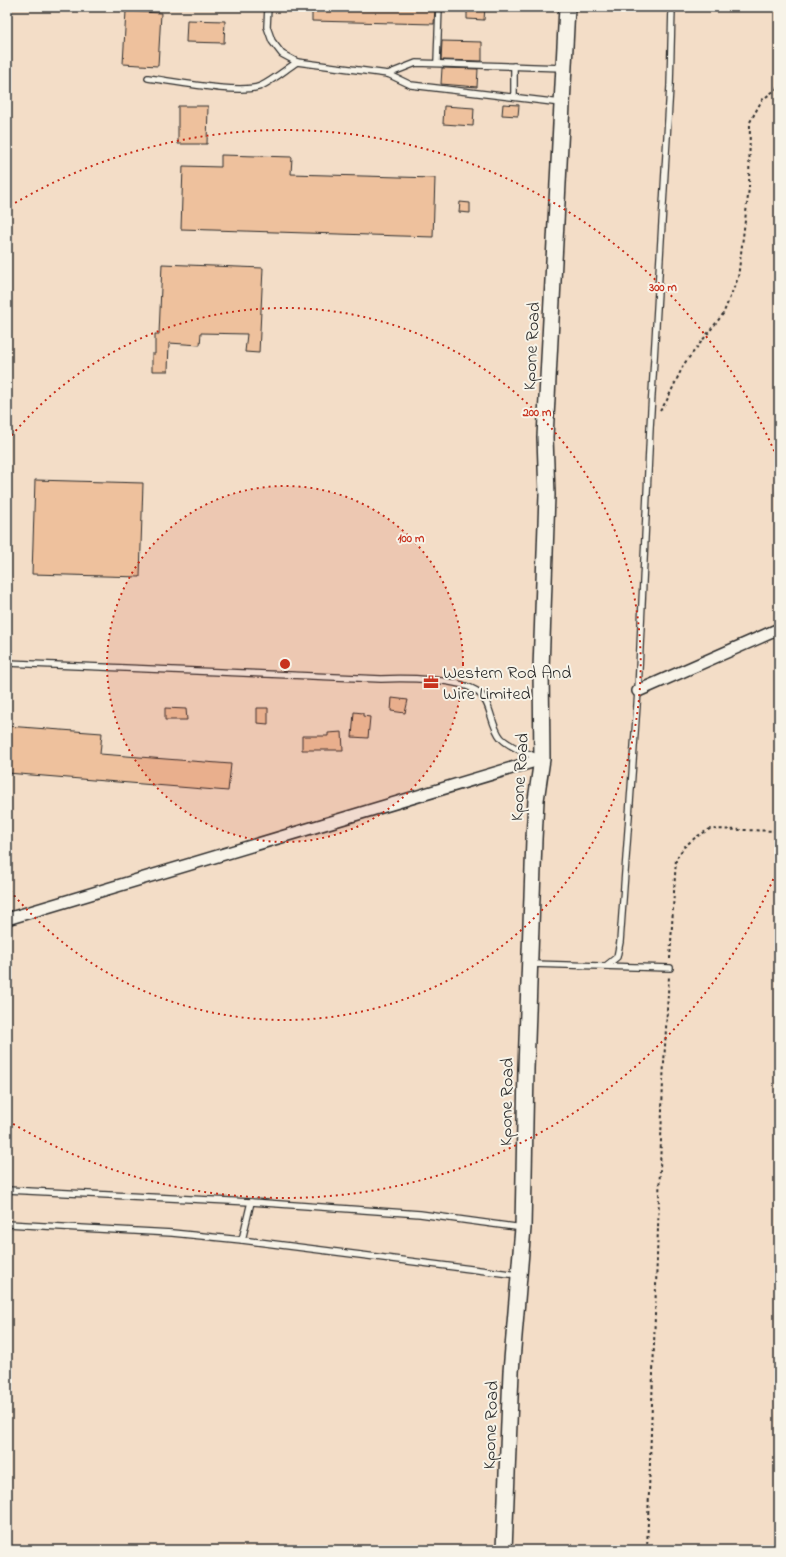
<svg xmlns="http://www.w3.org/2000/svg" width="786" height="1557" font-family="'Indie Flower',sans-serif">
<rect width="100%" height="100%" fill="#f5e9d9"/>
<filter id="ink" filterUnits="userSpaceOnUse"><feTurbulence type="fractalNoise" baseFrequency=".025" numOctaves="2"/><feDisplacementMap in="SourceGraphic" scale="8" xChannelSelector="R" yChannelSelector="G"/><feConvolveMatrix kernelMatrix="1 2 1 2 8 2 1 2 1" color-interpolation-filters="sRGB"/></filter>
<g filter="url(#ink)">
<!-- built -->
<rect fill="#f3ddc7" x="7" y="7" width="772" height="1543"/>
<!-- building -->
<g fill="#eec19d" stroke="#2b2b2b">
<polygon points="312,7 435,7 434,24 312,21"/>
<polygon points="467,7 485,7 484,20 467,19"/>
<polygon points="126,11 161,13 158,66 123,64"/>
<polygon points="187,20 225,21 224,43 186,42"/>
<polygon points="442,41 482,42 482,61 441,60"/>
<polygon points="442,68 478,69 477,87 441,84"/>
<polygon points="503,104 519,105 518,116 502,115"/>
<polygon points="178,106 208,106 207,144 178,144"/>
<polygon points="444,106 474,108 473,126 443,124"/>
<polygon points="221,155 292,157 291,174 435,178 433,237 181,229 183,166 221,167"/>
<polygon points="460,202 470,203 470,213 459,212"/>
<polygon points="162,264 263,268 259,353 245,352 247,334 201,333 200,345 169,343 168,371 152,371 152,354 155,354 155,334 159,334"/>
<polygon points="35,480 143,483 140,577 32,574"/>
<polygon points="392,698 408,700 405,713 391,711"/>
<polygon points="165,708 186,709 187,720 165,720"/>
<polygon points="257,708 268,708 268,724 257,723"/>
<polygon points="354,712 363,713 363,716 370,717 368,738 352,737"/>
<polygon points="7,726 102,733 100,754 231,764 228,791 7,773"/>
<polygon points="342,732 343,750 302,750 302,736 328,736 328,733"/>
</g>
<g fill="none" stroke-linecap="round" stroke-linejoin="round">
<!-- service casing -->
<g stroke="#2b2b2b" stroke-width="8">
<g id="service">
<polyline points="268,7 267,27 272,41 282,54 297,62 388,74 411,85 561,103"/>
<polyline points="437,62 439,7"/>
<polyline points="388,74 416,63 563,68"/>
<path d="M148 78C172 81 241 95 261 86 273 80 285 70 297 62"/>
<polyline points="514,96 514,66"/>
<path d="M7 663 381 679C404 678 460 678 478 692 492 703 490 725 501 738 511 748 527 753 539 758"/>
<polyline points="531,964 670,968"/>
<polyline points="607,965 617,957 620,942 638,691 650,428 670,86 672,7"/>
<polyline points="7,1190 251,1202 420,1214 523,1228"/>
<polyline points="7,1224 172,1233 242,1240 518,1275"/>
<polyline points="242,1240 251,1202"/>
</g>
</g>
<!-- minor casing -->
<g stroke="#2b2b2b" stroke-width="14">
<g id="minor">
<polyline points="638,691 779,629"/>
<polyline points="7,919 542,759"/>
</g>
</g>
<!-- secondary casing -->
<g stroke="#2b2b2b" stroke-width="18">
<polyline id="secondary" points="504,1550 511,1372 523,1228 526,1069 534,839 536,800 542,759 541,669 547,495 545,437 567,7"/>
</g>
<!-- path -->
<g stroke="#2b2b2b" stroke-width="2" stroke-dasharray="3 3" stroke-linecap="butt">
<polyline points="660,411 667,400 684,364 723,314 738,278 749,188 750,122 762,100 779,87"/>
<polyline points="670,959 676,859 684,847 696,837 710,829 779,831"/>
<polyline points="647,1550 663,1081 669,976"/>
</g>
<!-- service -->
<use href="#service" stroke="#f7f3e8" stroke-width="5.5"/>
<!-- minor -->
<use href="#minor" stroke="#f7f3e8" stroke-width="11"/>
<!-- secondary -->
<use href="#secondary" stroke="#f7f3e8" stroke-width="15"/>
</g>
</g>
<!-- distance rings -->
<circle cx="285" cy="664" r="178" fill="#c8321e" fill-opacity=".12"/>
<g fill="none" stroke="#c8321e" stroke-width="2" stroke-dasharray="2 4">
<circle cx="285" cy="664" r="178"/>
<path d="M8 440A356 356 0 1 1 8 888"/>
<path d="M778 868A534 534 0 0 1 10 1122M10 206A534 534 0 0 1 778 460"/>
</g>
<!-- icons -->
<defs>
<g id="office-bare" transform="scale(1.2)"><path d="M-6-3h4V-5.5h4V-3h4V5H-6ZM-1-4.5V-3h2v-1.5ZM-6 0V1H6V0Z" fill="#c8321e" stroke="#f7f3e8" stroke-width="2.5" paint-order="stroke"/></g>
</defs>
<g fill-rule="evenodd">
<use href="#office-bare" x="431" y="682"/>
</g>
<g text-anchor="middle" stroke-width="4" stroke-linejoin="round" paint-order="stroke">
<!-- street labels -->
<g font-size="18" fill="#2b2b2b" stroke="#f7f3e8">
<text transform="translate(531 346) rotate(-87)" y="6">Kpone Road</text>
<text transform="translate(519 777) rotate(-86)" y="6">Kpone Road</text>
<text transform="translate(506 1102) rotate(-89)" y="6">Kpone Road</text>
<text transform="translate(490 1425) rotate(-88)" y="6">Kpone Road</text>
</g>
<!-- poi labels -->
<g font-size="18" fill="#2b2b2b" stroke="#f7f3e8" text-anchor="start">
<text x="443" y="678">Western Rod And<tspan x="443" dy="21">Wire Limited</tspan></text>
</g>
</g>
<circle cx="285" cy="664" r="6" fill="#c8321e" stroke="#f7f3e8" stroke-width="2"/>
<g font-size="12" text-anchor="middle" font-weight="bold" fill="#c8321e" stroke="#f7f3e8" stroke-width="4" stroke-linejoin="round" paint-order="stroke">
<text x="663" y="291">300 m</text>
<text x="537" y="416">200 m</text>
<text x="411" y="542">100 m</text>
</g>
<!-- margin -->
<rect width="786" height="1557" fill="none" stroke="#f7f3e8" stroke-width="24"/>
<rect x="12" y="12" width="762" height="1533" fill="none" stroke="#2b2b2b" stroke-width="1.5" filter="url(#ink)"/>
</svg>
